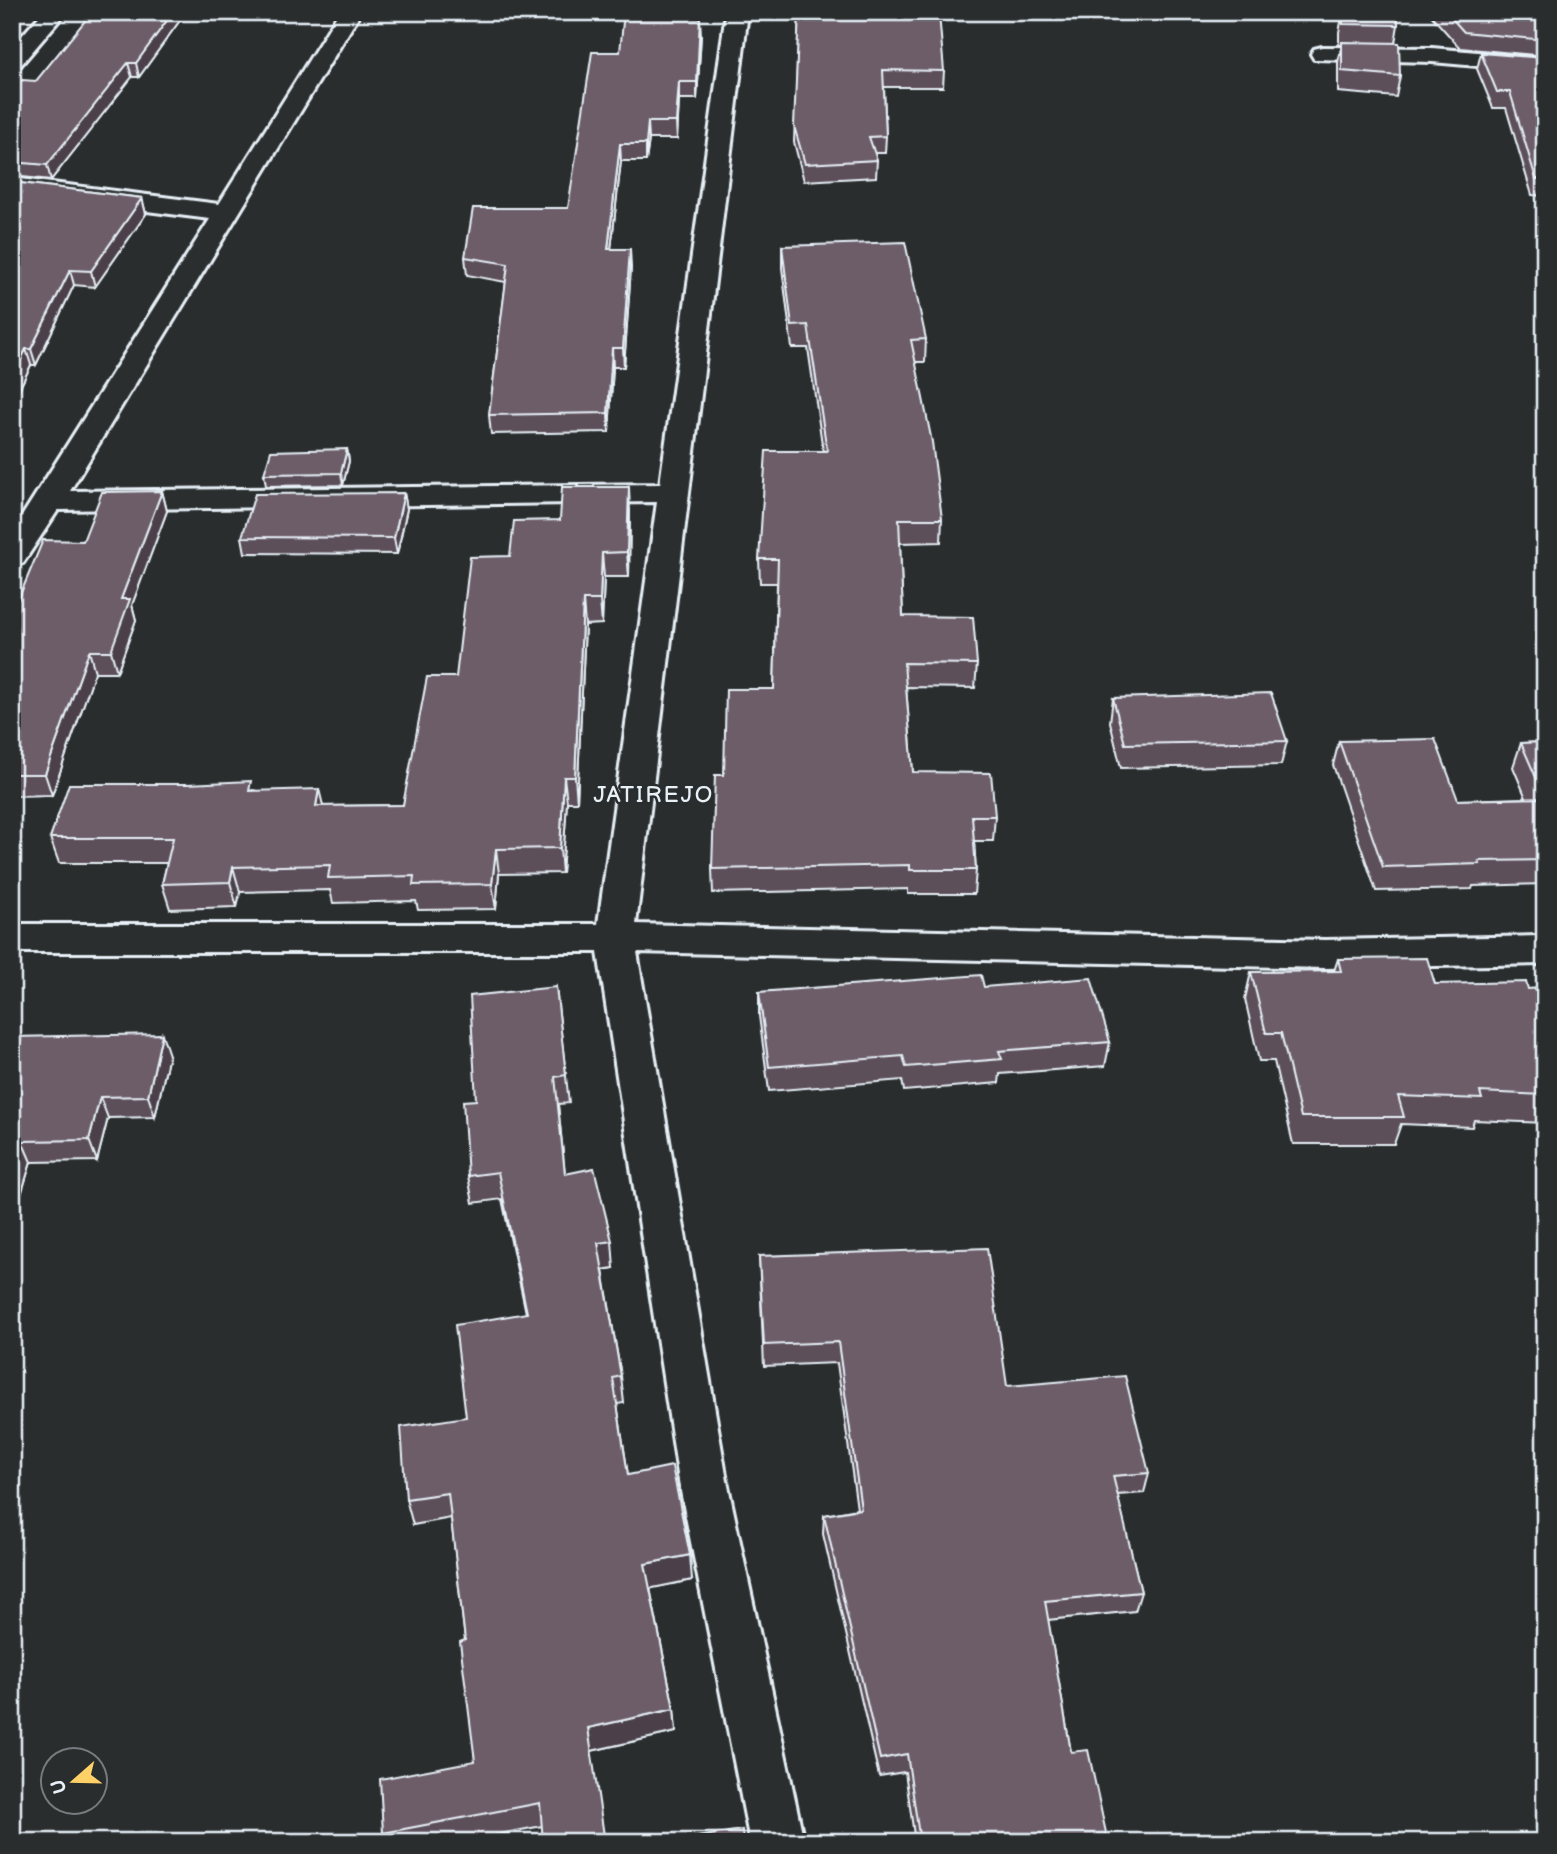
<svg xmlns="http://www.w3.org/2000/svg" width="1557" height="1854" font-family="'Balsamiq Sans',sans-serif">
<rect width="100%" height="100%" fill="#2a2d2e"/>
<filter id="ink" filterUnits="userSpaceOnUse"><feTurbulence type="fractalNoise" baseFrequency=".0143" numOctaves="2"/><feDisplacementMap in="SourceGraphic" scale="14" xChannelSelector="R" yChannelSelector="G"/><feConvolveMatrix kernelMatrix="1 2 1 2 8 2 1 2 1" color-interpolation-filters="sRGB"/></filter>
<g filter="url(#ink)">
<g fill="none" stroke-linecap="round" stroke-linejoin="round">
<!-- minor casing -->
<g stroke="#e8f1f8" stroke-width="6">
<g id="minor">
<polygon points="43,12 66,12 20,66 12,68 12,47"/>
<polygon points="339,12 361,12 70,491 660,484 726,12 748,12 636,924 1325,940 1545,936 1545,964 1325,968 637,952 727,1481 804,1842 750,1842 679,1481 598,952 12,952 12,924 598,924 657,502 58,510 23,563 12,565 12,532 210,219 12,194 12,178 219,204"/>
<polygon points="1322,47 1432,48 1545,58 1545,72 1432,62 1314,59 1311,54 1314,49"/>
</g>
</g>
<!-- minor -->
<use href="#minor" fill="#2a2d2e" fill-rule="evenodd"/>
</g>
<!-- wall -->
<g fill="#5d505a" stroke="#e8f1f8" stroke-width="2">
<polygon points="186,12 139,77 132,77 51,180 12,176 12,92"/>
<polygon points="799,12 944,71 943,87 884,87 886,136 885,153 875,153 877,160 876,177 804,181 794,142"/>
<polygon points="1343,12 1398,25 1395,43 1400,76 1396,97 1338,92 1338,62 1342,45 1339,45 1339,32"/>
<polygon points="1428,12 1545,12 1545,56 1460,48"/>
<polygon points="676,18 701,35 697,99 679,99 677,139 649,139 646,161 621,161 611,249 631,267 624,367 613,367 609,432 491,434 489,415 506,282 467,275 465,257 568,208 620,52"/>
<polygon points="1481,53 1545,58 1545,196 1532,195 1506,108 1493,108 1477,69"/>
<polygon points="12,182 142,198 146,214 95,287 74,285 36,365 31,365 12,404"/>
<polygon points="782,246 926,339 925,362 915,362 942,519 941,542 900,543 903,616 977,664 975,688 906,687 913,772 995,816 993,841 974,841 976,870 974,894 908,894 908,889 713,893 712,869 724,775 774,689 777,583 760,583 759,559 823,451 808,348 792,348 782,268"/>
<polygon points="347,449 349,461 343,485 266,486 264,474"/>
<polygon points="162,491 167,511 132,605 136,620 117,672 95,672 52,795 12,796 12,602 18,600 83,541"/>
<polygon points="404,493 407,509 397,554 245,553 242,537"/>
<polygon points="630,511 629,577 604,577 602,624 585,625 577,802 567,802 562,873 499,874 496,909 418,910 416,901 333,903 330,890 240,892 237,907 170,909 162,884 167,863 59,863 50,838 253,790 323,806 403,805 456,677 510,556 560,520"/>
<polygon points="1113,698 1287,741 1281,765 1121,768 1110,722"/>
<polygon points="1339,741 1458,800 1526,798 1513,767 1521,743 1545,742 1545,884 1473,886 1472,889 1376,891 1333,765"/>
<polygon points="1338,959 1435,984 1528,989 1545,988 1545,1123 1474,1120 1472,1127 1401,1124 1394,1144 1293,1144 1274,1061 1259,1061 1245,999 1251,972 1334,971"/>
<polygon points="556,987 569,1103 558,1104 565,1173 614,1268 603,1270 621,1376 624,1403 617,1404 628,1475 692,1580 650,1588 674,1709 676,1732 591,1751 542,1826 459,1842 387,1842 383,1833 475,1761 465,1640 451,1518 413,1525 406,1499 466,1417 526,1313 502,1199 473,1203 468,1176 476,1100"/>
<polygon points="984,987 1110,1042 1105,1066 1000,1074 999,1083 904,1091 902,1080 769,1091 759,1016 759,992"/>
<polygon points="12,1037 169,1055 155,1117 108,1118 97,1161 31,1162 12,1224"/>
<polygon points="759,1256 1007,1386 1149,1473 1144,1493 1117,1495 1141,1592 1135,1611 1048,1620 1071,1752 1108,1842 915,1842 905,1772 879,1776 823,1534 824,1515 857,1509 837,1363 764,1366"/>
</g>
<!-- shaded-wall -->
<g fill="#4c414a" stroke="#e8f1f8" stroke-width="2">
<polygon points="173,12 186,12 139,77 136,63"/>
<polygon points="700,18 701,35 697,99 697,82"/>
<polygon points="128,63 132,77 51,180 47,165"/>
<polygon points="679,82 679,99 677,139 676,122"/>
<polygon points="648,122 649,139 646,161 646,144"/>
<polygon points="620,144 621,161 609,267 608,249"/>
<polygon points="142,198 146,214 95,287 91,271"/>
<polygon points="630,249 631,267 624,367 623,348"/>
<polygon points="70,270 74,285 36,365 31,349"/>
<polygon points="612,348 613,367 609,432 608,413"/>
<polygon points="26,349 31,365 12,404 12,378"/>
<polygon points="347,449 349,461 343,485 341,473"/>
<polygon points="629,487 630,511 629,577 627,552"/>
<polygon points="162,491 167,511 132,605 136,620 117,672 111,651 121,599"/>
<polygon points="404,493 407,509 397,554 394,538"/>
<polygon points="602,553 604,577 602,624 600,600"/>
<polygon points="583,600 585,625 577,802 575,777"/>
<polygon points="89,651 95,672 52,795 45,774"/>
<polygon points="564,777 567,802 562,873 560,848"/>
<polygon points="319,789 325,814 316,806"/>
<polygon points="496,849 499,874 496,909 492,884"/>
<polygon points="233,867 240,892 237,907 230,882"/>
<polygon points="162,1034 169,1055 155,1117 148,1096"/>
<polygon points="100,1097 108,1118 97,1161 89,1140"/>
<polygon points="22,1141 31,1162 12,1224 12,1172"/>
<polygon points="612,1241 614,1268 601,1270 598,1243"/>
<polygon points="690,1555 692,1580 648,1589 645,1564"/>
<polygon points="674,1709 676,1732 591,1751 588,1728"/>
</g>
<!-- building -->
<g fill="#6c5d69" stroke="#e8f1f8" stroke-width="2">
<polygon points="92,12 173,12 136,63 128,63 47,165 12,162 12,92 22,80 36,81"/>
<polygon points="624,12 675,12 674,18 700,18 697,82 679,82 676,122 648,122 646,144 620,144 608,249 630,249 623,348 612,348 608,413 489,415 508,264 465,257 473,208 568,208 592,52 620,52"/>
<polygon points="799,12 869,12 939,14 944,71 883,70 886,136 869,137 877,160 805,164 794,126"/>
<polygon points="1343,12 1398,12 1398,25 1343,24"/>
<polygon points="1446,12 1545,12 1545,40 1464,32"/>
<polygon points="1342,42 1399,43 1400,76 1342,71"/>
<polygon points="1481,53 1545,58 1545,179 1536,179 1510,92 1497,92"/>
<polygon points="12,182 142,198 91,271 70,270 31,349 26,349 12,378"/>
<polygon points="905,242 926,339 911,340 932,442 942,519 899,519 903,616 973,617 977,664 904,663 913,772 991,773 995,816 972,816 976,870 910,870 910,865 712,869 715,775 724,775 726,689 774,689 778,559 759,559 766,451 827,451 808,325 792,326 782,246"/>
<polygon points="347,449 341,473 264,474 271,451"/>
<polygon points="562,487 629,487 627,552 602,553 600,600 583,600 575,777 564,777 560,848 496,849 492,884 413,885 414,876 328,878 330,865 233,867 230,882 162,884 173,838 50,838 69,784 187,784 251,781 249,791 319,789 316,806 403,805 427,677 456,677 470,557 510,556 514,521 560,520"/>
<polygon points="162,491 121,599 130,599 111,651 89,651 45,774 12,774 12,602 13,600 18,600 43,540 83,541 102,492"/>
<polygon points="404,493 394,538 242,537 255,494"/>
<polygon points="1271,693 1287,741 1125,744 1113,698"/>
<polygon points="1435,739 1458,800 1545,798 1521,743 1545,742 1545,860 1479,861 1480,864 1383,867 1339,741"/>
<polygon points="1427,958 1435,984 1526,982 1528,989 1545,988 1545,1095 1480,1092 1482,1099 1398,1096 1404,1117 1301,1117 1281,1033 1266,1033 1251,972 1341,971 1338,959"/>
<polygon points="981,975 984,987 1091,978 1110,1042 999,1051 1002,1059 906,1067 903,1056 769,1067 759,992"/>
<polygon points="556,987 566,1075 555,1077 565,1174 594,1168 612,1241 598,1243 621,1376 613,1378 628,1475 672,1466 690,1555 645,1564 674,1709 588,1728 605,1842 543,1842 540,1803 383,1833 380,1779 475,1761 460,1642 465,1640 448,1493 406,1499 401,1427 466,1417 455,1325 527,1313 498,1172 468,1176 463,1101 476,1100 470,996"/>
<polygon points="162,1034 148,1096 100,1097 89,1140 22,1141 12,1172 12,1037"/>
<polygon points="987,1248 1007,1386 1125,1376 1149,1473 1113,1476 1141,1592 1045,1601 1071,1752 1088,1750 1108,1842 920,1842 907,1754 880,1759 824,1515 861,1509 838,1342 764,1345 759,1256"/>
<polygon points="742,1830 743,1842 665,1842"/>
</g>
</g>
<g text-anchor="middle" stroke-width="5" stroke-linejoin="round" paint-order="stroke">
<!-- quarter labels -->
<g font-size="23" letter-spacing="2" fill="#e8f1f8" stroke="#2a2d2e">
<text x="654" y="802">JATIREJO</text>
</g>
</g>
<!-- margin -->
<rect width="1557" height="1854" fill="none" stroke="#2a2d2e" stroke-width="42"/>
<rect x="21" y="21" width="1515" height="1812" fill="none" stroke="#e8f1f8" stroke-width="2.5" filter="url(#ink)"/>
<!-- north arrow -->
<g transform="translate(74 1781) rotate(250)"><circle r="33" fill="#2a2d2e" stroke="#767b7f" stroke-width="2"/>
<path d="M0-5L12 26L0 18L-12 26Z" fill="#ffd166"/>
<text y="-10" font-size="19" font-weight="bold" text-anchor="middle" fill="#e8f1f8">U</text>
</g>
</svg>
